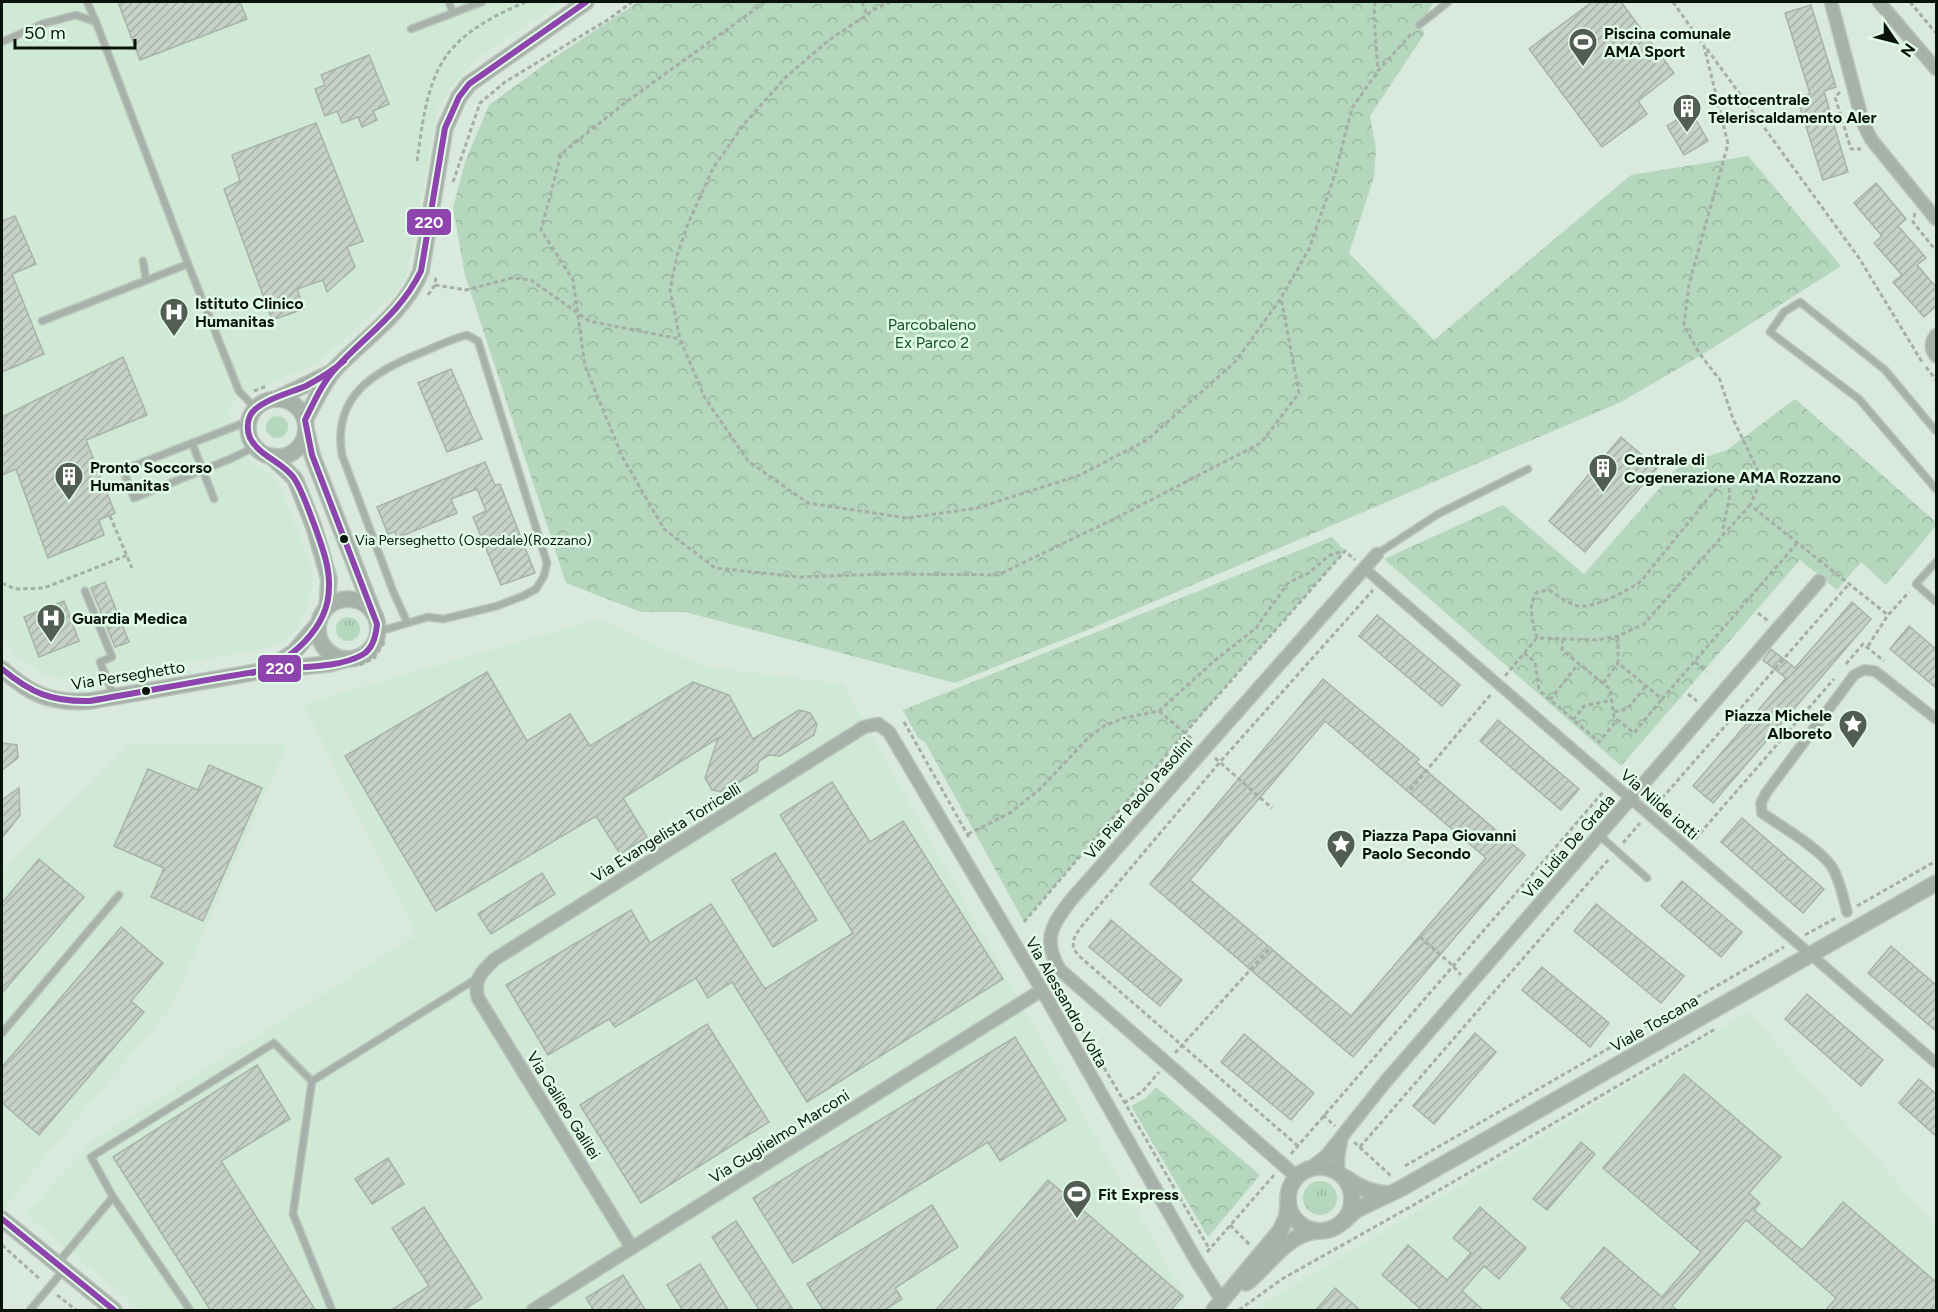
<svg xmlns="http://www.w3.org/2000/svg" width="1938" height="1312" font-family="Figtree,sans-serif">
<defs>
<pattern id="grass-tufts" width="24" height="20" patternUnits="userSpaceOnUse" patternTransform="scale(1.5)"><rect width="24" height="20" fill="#b5d7bd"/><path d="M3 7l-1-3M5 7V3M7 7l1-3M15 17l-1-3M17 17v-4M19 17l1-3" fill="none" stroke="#9ab8a1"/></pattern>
<pattern id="park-crowns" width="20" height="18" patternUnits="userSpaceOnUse" patternTransform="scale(1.5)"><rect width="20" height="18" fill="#b5d7bd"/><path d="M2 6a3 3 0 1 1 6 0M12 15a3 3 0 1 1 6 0" fill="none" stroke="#9ab8a1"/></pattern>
<pattern id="building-hatch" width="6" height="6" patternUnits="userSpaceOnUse" patternTransform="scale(1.5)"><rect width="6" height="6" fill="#c6d1c8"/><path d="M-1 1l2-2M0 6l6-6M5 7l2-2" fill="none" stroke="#a9b2aa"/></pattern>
</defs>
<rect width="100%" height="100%" fill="#dae9dd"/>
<!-- built -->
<g fill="#d0e9d5">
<polygon points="2,2 561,2 477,59 450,89 438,108 407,273 397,292 317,363 233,401 228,411 251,463 261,467 277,481 311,566 312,585 302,620 290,635 272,647 171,665 169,661 162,663 160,668 113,677 109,670 94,676 95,680 63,679 41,673 18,657 2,634"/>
<polygon points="598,619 705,667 843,684 1186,1299 1176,1310 141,1310 25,1214 94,1140 416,935 304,704"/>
<polygon points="131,744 287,744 170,1009 45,1156 2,1213 2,871"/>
<polygon points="1749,1012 1936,1227 1936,1310 1253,1310"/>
</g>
<!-- grass -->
<g fill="url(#grass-tufts)">
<circle cx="277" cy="427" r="11"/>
<circle cx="348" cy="629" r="12"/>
<circle cx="1320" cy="1198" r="17"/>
</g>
<!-- park -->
<g fill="url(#park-crowns)">
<polygon points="638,2 1434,2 1419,25 1425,33 1370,116 1376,149 1374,177 1349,253 1434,340 1631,175 1748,156 1841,266 1700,356 1621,402 1085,631 955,683 685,612 641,612 566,583 465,275 453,208 465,162 489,105 552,59"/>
<polygon points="1795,399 1936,522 1936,526 1886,585 1861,562 1837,590 1800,560 1621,766 1384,559 1503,505 1584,574 1679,466 1727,450"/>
<polygon points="1332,537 1345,551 1185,733 1024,922 925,742 918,738 903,710"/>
<polygon points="1156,1087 1260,1175 1208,1237 1131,1106 1146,1098"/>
</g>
<!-- building -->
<g fill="url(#building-hatch)" stroke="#a7b3a9" stroke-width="1.5" fill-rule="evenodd">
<polygon points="118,2 240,2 247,19 140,60"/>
<polygon points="1592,2 1621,2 1674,73 1638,101 1647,114 1602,147 1529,49"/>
<polygon points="1811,5 1836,87 1824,91 1848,172 1823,180 1797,98 1810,94 1785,13"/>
<polygon points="369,55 389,104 373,111 377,120 362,127 358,117 342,123 337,111 325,116 315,89 325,85 321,75"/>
<polygon points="1691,111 1708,141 1684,155 1667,126"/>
<polygon points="316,123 363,241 347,247 355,267 327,292 323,280 297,289 304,309 272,320 224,189 240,181 232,155"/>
<polygon points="1876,183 1906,219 1898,226 1926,258 1917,265 1936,287 1936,306 1924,317 1893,282 1902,275 1874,243 1882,236 1854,203"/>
<polygon points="15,216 36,264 12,274 44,354 2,372 2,221"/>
<polygon points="123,357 147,415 86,440 115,513 99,520 104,535 48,558 16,469 2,475 2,417"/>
<polygon points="451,369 482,439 447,452 418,383"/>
<polygon points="1621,437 1657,468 1585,552 1549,521"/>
<polygon points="485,462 495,485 500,484 535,573 501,585 473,517 486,511 477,489 451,499 457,513 397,538 395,532 388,534 377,507"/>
<polygon points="105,582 129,642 115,647 91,588"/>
<polygon points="64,601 79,641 39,657 24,617"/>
<polygon points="1852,602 1871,619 1713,803 1693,786 1786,678 1763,660 1771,649 1795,668"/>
<polygon points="1377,615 1460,685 1442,706 1359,636"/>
<polygon points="1909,626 1936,649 1936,688 1890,649"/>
<polygon points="487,672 527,741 570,714 590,746 693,682 729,695 753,739 799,710 810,713 817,724 814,735 780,756 769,755 759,761 757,771 723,792 712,790 705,778 718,738 623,798 647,837 620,854 596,816 436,911 345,756"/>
<path d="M1323 679 1419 759 1416 762 1525 855 1353 1057 1150 884ZM1325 721 1486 858 1351 1016 1190 880Z"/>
<polygon points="1498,720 1579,789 1561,810 1480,741"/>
<polygon points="2,743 17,745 18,758 2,770"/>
<polygon points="209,765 262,788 203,921 151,897 164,868 114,846 148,769 198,790"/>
<polygon points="832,782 870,842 903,821 1003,979 807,1102 732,982 708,998 696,978 615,1027 609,1019 548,1055 506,985 631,910 650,943 711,904 765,989 853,933 780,815"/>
<polygon points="19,788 20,815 2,838 2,800"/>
<polygon points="1742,818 1824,889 1803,913 1721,842"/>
<polygon points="775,853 817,920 773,947 732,880"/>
<polygon points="39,859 84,897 2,993 2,903"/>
<polygon points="542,873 555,894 491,934 478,914"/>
<polygon points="1682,881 1742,932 1721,957 1661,906"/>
<polygon points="1596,904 1684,976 1661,1003 1574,931"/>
<polygon points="1111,920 1182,980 1160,1006 1089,947"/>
<polygon points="121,927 163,963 131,1001 144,1012 39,1135 2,1103 2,1067"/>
<polygon points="1891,946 1936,985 1936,1031 1868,973"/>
<polygon points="1542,967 1609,1023 1590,1047 1522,990"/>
<polygon points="1807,994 1883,1060 1861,1086 1785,1019"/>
<polygon points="707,1024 769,1122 641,1203 580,1105"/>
<polygon points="1475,1033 1496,1052 1434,1124 1413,1106"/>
<polygon points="1244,1034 1314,1093 1291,1120 1221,1062"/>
<polygon points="1015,1037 1066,1120 1000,1161 988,1142 793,1263 753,1198"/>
<polygon points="257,1065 290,1119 221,1161 316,1311 211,1311 113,1157"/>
<polygon points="1684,1074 1781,1157 1749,1193 1760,1203 1754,1210 1802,1250 1843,1202 1936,1282 1936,1311 1825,1311 1836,1298 1746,1220 1672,1306 1678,1311 1575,1311 1561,1298 1604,1247 1662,1297 1701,1252 1603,1168"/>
<polygon points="1919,1079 1936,1094 1936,1136 1899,1103"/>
<polygon points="1581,1142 1595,1154 1547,1210 1533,1199"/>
<polygon points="388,1158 404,1184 372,1204 355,1179"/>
<polygon points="1048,1180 1183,1296 1170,1311 935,1311"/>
<polygon points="932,1205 958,1247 895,1288 902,1299 883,1311 824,1311 807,1284"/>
<polygon points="424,1207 482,1298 462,1311 390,1311 429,1286 392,1228"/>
<polygon points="1480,1207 1526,1248 1499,1279 1484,1266 1462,1291 1484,1311 1423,1311 1382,1275 1408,1245 1447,1280 1471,1253 1453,1238"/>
<polygon points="736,1221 794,1311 760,1311 712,1237"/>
<polygon points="700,1264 729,1311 683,1311 667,1285"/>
<polygon points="623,1275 646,1311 594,1311 586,1298"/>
<polygon points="1335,1288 1361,1311 1315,1311"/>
</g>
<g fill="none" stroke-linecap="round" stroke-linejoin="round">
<!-- service casing -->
<g stroke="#bac5bc" stroke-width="9">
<g id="service">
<polyline points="87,2 96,22"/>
<polyline points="449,2 453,13"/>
<polyline points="1419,25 1448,2"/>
<polyline points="411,29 482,2"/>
<polyline points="2,42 42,24 76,15 96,22 188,264 239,391 255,408"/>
<polyline points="143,261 146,279"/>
<polyline points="42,321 188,264"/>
<polyline points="249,421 123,470 134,498 230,459 255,447"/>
<polyline points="1936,431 1885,370 1800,302 1784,312 1770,332 1859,399 1936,489"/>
<polyline points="192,443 214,499"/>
<polyline points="1377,554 1438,514 1528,469"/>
<polyline points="1936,562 1916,584 1936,602"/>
<polyline points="85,591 112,657 100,662 114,696"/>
<path d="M377 632 428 617 443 619 497 606 523 596 536 589 544 576 547 563 478 341 467 335C452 339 437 346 423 352 374 371 332 396 342 455L393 591 407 622"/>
<polyline points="1599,835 1647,878"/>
<polyline points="2,1033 119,895"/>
<polyline points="312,1081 293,1214 332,1310"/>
<polyline points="113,1197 190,1310"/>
<polyline points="57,1264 113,1197 91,1157 274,1043 312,1081 476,979"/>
<polyline points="30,1310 63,1271"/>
</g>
</g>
<!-- pedestrian casing -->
<g stroke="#bac5bc" stroke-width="12">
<g id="pedestrian">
<polyline points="1364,568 1936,1063"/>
<path d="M1847 912C1843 897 1840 880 1832 867 1820 849 1781 826 1762 813L1761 803 1766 793 1854 675 1864 670 1875 671 1936 719"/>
</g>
</g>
<!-- minor casing -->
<g stroke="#bac5bc" stroke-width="15">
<g id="minor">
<polyline points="1831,2 1863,123 1871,139 1936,219"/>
<polyline points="1879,2 1936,69"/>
<path d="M1936 335C1931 343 1930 348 1936 356"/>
<polyline points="1311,1168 1327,1155 1386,1081 1819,581"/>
<polyline points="1338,1172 1338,1156 1341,1141"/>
<path d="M1297 1177 1060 970C1042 940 1051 926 1071 900L1377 554"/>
<path d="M632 1248 478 998C473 980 482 971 495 959L864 727 878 724 889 732 1042 990 1196 1260 1217 1293 1224 1300"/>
<polyline points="533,1310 1042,990"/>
</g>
</g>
<!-- tertiary casing -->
<g stroke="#bac5bc" stroke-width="18">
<g id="tertiary">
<polyline points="278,398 332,372"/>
<circle cx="277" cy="428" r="29"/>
<path d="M305 420C314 403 323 383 336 368 367 336 404 313 421 271L445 128 459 97 469 84 586 2"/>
<polyline points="306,429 312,455 374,614"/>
<polyline points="271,456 295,479 314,527 329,579 327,607"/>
<circle cx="348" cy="629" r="30"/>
<polyline points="270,668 294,652 318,624"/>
<path d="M2 669C30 694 51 704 90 701L268 670 329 664 347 659"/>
<circle cx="1320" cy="1199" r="32"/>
<path d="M1346 1178C1359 1188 1373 1194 1390 1194"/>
<polyline points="2,1219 114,1310"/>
<polyline points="1344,1221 1356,1210 1400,1189 1936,883"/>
<path d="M1246 1283C1269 1266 1285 1234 1317 1231"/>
<polyline points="1214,1310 1280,1231 1287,1216 1288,1204"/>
</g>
</g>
<!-- path -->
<g stroke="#a5aea7" stroke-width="3" stroke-dasharray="4.5 3" stroke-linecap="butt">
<polyline points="765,2 626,102 561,154 541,230 573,280 585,366 622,456 664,529 715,568 799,577 891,574 998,575 1116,518 1261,443 1299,393 1281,298"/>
<polyline points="862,2 867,15"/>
<polyline points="891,2 880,6 829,40 786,77 745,123 713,168 687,226 677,256 670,290 680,339 705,398 748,461 808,503 907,518 977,508 1080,475 1147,440 1236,361 1281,298 1309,249 1335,174 1352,108 1378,71 1412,33"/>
<polyline points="1375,2 1374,17 1378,71"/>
<polyline points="1673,2 1704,46 1728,144 1689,284 1684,325 1699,353 1720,380 1733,419 1760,475 1759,485 1750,505 1888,615"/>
<polyline points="1910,2 1936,33"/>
<polyline points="1707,49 1859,258 1922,362"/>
<polyline points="1840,92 1835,97 1851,149 1861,149"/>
<path d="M417 161C422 126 426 84 447 55 465 30 499 13 526 2"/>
<polyline points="453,182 480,103 505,82 609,19 632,2"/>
<polyline points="1915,213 1913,222 1936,251"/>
<polyline points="435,285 466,290 512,278 531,280 589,321 680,339"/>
<polyline points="428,295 435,285 436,277"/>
<polyline points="1926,367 1936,380"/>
<polyline points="254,391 267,386"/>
<polyline points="110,516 132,568"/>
<polyline points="2,583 15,589 44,588 128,555"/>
<polyline points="1758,613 1768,621"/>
<polyline points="1618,637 1618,663 1662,699 1797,543"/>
<path d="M1537 638C1533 625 1527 604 1537 592L1549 590C1557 595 1566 602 1574 605 1591 611 1627 591 1641 581L1714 491 1723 483H1728L1730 494 1722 533"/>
<polyline points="1563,639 1562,650 1610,689 1614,717 1634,733 1662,699"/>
<polyline points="1868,646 1888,615 1909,592"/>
<polyline points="1524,653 1535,662 1539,690 1599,742 1618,719"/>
<polyline points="1695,662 1707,672"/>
<polyline points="1846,664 1863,644 1884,661"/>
<polyline points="360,665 374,658 385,641"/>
<polyline points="1505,676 1537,638 1597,640 1618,636 1644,624 1750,505"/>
<polyline points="1603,683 1618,663"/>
<polyline points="1688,694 1697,701"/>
<polyline points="1550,700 1578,664"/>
<polyline points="1159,711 1193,740"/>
<polyline points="1614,712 1627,709 1646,686"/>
<polyline points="1573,720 1584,706 1612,700"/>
<polyline points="904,722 970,839"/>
<polyline points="1215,758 1272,808"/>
<polyline points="1410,790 1492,693"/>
<polyline points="1657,804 1849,584"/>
<polyline points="968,834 1010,813 1040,789 1088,738 1104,726 1124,718 1159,711 1213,662 1256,628 1288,583 1307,574 1330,555 1343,551"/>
<polyline points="1695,839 1834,679"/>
<polyline points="1623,843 1640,823"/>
<polyline points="1857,906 1936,861"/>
<polyline points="1024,922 1185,733 1345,551 1355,560"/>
<polyline points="1805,935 1836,918"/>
<polyline points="1420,937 1452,965 1461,975"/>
<polyline points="1081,1029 1125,1103 1210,1250"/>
<polyline points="1175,1053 1270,948"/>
<polyline points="1124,1103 1142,1092 1159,1072"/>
<polyline points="1323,1115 1335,1126"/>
<polyline points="1354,1142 1391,1176"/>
<path d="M1298 1146 1079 956C1069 944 1073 939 1081 927L1220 762 1373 590"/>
<polyline points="1360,1147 1609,859"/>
<polyline points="1291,1154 1604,791"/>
<polyline points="1405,1166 1784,947"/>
<polyline points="1230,1225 1250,1245"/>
<polyline points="2,1245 41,1280"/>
<polyline points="1207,1252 1274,1175"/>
<polyline points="57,1295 76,1310"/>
<polyline points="1239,1310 1282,1279 1410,1207 1717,1028"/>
</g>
<!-- service -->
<use href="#service" stroke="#a7b1a9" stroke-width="6"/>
<!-- pedestrian -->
<use href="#pedestrian" stroke="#a7b1a9" stroke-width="9"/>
<!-- minor -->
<use href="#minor" stroke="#a7b1a9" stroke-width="12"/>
<!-- tertiary -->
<use href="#tertiary" stroke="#a7b1a9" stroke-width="15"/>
<!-- bus-1 casing -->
<g stroke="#e1fce6" stroke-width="10">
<g id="bus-1">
<path d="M2 669C31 693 52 702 90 701 149 691 207 679 267 670 295 666 337 669 362 655 373 649 376 636 377 624L312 455 305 420C314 402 322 383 336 368 367 334 400 314 421 271L445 128 459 97 469 84 586 2"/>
<path d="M252 673C290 663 329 628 329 587 330 566 321 544 314 524 308 509 303 492 294 478 283 462 259 456 250 438 247 431 247 422 250 416 257 401 290 393 306 386 319 379 332 371 344 361"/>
<polyline points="2,1219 114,1310"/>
</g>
</g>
<!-- bus-1 -->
<use href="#bus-1" stroke="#8e44ad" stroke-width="6"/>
</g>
<!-- icons -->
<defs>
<g id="stadium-pin" transform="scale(1.5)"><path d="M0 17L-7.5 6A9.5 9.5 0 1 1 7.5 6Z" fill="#525d54" stroke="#e1fce6"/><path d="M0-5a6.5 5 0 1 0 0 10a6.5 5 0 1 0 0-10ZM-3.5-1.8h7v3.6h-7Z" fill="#fff"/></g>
<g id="building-pin" transform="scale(1.5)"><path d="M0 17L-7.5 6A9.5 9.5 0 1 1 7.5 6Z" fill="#525d54" stroke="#e1fce6"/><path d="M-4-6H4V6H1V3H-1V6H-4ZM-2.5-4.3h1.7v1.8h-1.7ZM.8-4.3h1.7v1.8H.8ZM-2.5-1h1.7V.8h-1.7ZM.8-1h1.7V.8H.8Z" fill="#fff"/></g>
<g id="hospital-pin" transform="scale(1.5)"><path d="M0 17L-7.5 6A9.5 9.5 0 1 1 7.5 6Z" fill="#525d54" stroke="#e1fce6"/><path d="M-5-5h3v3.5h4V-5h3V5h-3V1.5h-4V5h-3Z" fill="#fff"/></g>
<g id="sight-pin" transform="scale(1.5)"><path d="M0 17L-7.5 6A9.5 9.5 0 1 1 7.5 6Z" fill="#525d54" stroke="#e1fce6"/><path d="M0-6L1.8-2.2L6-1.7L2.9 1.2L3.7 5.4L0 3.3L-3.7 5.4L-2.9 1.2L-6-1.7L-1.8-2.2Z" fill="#fff"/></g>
</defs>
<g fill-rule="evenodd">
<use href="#stadium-pin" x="1583" y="42"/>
<use href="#building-pin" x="1687" y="108"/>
<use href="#hospital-pin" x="174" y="312"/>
<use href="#building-pin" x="1603" y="468"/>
<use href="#building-pin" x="69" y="476"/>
<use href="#hospital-pin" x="51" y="618"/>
<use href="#sight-pin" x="1853" y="724"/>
<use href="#sight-pin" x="1341" y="844"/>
<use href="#stadium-pin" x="1077" y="1194"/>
</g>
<!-- markers -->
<g fill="#09120b" stroke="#e1fce6" stroke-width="2">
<circle cx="344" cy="539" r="5"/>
<circle cx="146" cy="691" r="5"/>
</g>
<g text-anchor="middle" stroke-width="5" stroke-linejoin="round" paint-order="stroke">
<!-- bus labels -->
<g font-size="14" fill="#09120b" stroke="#e1fce6" text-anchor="start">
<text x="355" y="545">Via Perseghetto (Ospedale)(Rozzano)</text>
</g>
<!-- poi labels -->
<g font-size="16" font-weight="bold" fill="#09120b" stroke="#e1fce6" text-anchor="start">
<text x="1604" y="39">Piscina comunale<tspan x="1604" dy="18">AMA Sport</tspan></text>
<text x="1708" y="105">Sottocentrale<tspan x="1708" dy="18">Teleriscaldamento Aler</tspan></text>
<text x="195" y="309">Istituto Clinico<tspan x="195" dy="18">Humanitas</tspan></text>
<text x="1624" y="465">Centrale di<tspan x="1624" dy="18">Cogenerazione AMA Rozzano</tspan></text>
<text x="90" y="473">Pronto Soccorso<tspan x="90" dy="18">Humanitas</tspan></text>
<text x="72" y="624">Guardia Medica</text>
<text x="1832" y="721" text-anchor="end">Piazza Michele<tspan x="1832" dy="18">Alboreto</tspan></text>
<text x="1362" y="841">Piazza Papa Giovanni<tspan x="1362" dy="18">Paolo Secondo</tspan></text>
<text x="1098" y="1200">Fit Express</text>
</g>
<!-- park labels -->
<g font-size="16" fill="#16512a" stroke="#e1fce6">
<text x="932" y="330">Parcobaleno<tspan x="932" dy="18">Ex Parco 2</tspan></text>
</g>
<!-- street labels -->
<g font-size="16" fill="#09120b" stroke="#e1fce6">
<text transform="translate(128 675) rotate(-9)" y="6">Via Perseghetto</text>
<text transform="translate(1138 798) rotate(-49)" y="6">Via Pier Paolo Pasolini</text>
<text transform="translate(1660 804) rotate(41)" y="6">Via Nilde iotti</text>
<text transform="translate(666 832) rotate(-32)" y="6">Via Evangelista Torricelli</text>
<text transform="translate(1568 846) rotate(-49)" y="6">Via Lidia De Grada</text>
<text transform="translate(1067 1002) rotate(60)" y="6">Via Alessandro Volta</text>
<text transform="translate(1654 1023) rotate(-30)" y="6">Viale Toscana</text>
<text transform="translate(564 1105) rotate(58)" y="6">Via Galileo Galilei</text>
<text transform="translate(779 1136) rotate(-32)" y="6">Via Guglielmo Marconi</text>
</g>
</g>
<g stroke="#e1fce6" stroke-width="2">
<rect x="406" y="208" width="46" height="28" rx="6" fill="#8e44ad"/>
<rect x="257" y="654" width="45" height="29" rx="6" fill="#8e44ad"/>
</g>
<g font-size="16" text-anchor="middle" font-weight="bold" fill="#fff">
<text x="429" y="228">220</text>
<text x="280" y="674">220</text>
</g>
<!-- border -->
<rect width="1938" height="1312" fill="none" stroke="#09120b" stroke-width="6"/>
<!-- north arrow -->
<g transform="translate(1896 42) rotate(125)" stroke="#e1fce6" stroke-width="4.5" paint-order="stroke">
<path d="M0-4.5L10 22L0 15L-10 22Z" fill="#09120b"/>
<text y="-9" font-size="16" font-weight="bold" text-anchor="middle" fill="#09120b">N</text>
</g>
<!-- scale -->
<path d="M15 39v9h120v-9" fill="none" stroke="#09120b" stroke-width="3"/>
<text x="24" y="39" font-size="18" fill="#09120b" stroke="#e1fce6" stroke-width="4.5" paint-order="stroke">50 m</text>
</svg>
